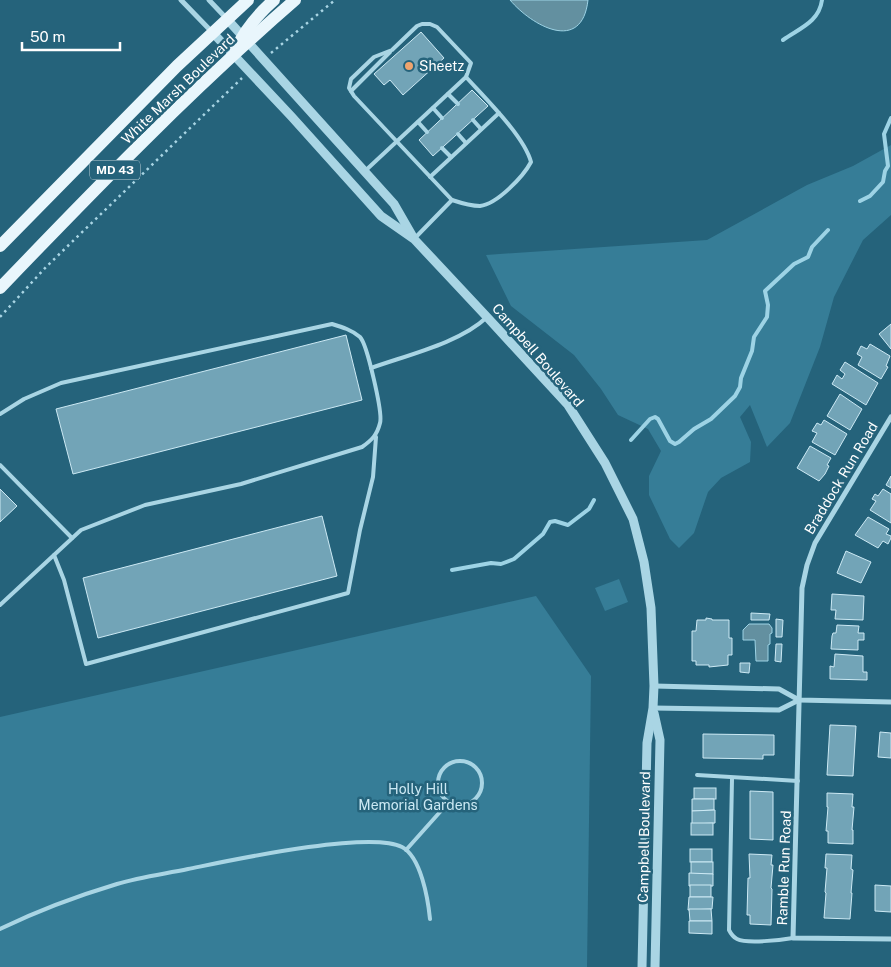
<svg xmlns="http://www.w3.org/2000/svg" width="891" height="967" font-family="'Public Sans',sans-serif">
<rect width="100%" height="100%" fill="#25637b"/>
<!-- green -->
<g fill="#367d97">
<polygon points="891,145 891,215 863,240 834,297 820,347 790,423 767,447 750,405 740,417 751,442 750,462 721,478 708,492 694,533 679,548 670,539 649,495 649,476 661,451 648,429 618,415 601,389 574,355 511,306 486,255 707,240 807,185 853,166"/>
<polygon points="619,579 628,602 605,611 595,588"/>
<polygon points="536,596 591,676 587,967 0,967 0,717"/>
</g>
<!-- water -->
<g fill="#6390a0" stroke="#9dd3e5">
<path d="M510 0H588C582 54 532 26 510 0Z"/>
<polygon points="749,624 769,624 772,628 772,633 770,634 770,644 768,645 768,661 756,661 755,640 743,640 743,630"/>
</g>
<g fill="none" stroke-linecap="round" stroke-linejoin="round">
<!-- stream -->
<g stroke="#9dd3e5" stroke-width="4">
<path d="M783 40C800 28 819 22 822 0"/>
<polyline points="860,201 870,196 883,182 885,171 888,166 884,134 891,118"/>
<polyline points="631,440 650,419 655,417 658,419 670,441 675,444 679,442 694,429 711,419 735,396 740,387 741,378 752,351 754,337 767,317 768,305 765,291 794,264 808,257 812,247 828,230"/>
<polyline points="452,570 491,563 501,564 514,559 543,534 550,522 555,521 568,525 589,509 594,500"/>
</g>
</g>
<!-- building -->
<g fill="#72a4b7" stroke="#cce9f4">
<polygon points="421,32 444,58 403,95 390,80 384,85 374,74"/>
<polygon points="472,90 488,106 433,156 419,140"/>
<polygon points="891,324 891,349 879,334"/>
<polygon points="346,335 362,400 73,474 56,409"/>
<polygon points="870,344 890,356 886,366 888,367 881,379 858,365 862,357 857,354 861,346 867,349"/>
<polygon points="845,362 878,383 866,405 832,384 837,375 842,379 845,374 840,370"/>
<polygon points="840,394 862,409 850,430 827,416"/>
<polygon points="824,420 847,434 835,455 812,442 817,433 812,431 817,423 821,425"/>
<polygon points="810,446 831,458 827,465 829,466 825,474 819,481 797,468"/>
<polygon points="891,476 891,488 886,485"/>
<polygon points="0,489 17,506 0,522"/>
<polygon points="883,489 891,494 891,523 870,510 876,501 872,499 875,494 878,496"/>
<polygon points="322,516 337,576 98,638 83,578"/>
<polygon points="868,517 889,529 886,534 891,536 891,538 888,544 883,541 878,548 855,535"/>
<polygon points="846,551 871,562 861,583 837,573"/>
<polygon points="832,594 864,596 863,620 835,619 836,610 831,610"/>
<polygon points="751,613 770,614 769,620 751,620"/>
<polygon points="706,618 712,619 712,620 729,620 729,638 732,638 732,655 728,655 728,665 709,667 709,665 696,665 696,661 692,661 692,631 696,631 697,620 706,620"/>
<polygon points="776,619 783,620 782,637 776,637"/>
<polygon points="837,625 859,626 858,633 864,633 864,640 858,640 858,650 831,649 832,636 833,633 836,633"/>
<polygon points="776,644 782,644 781,662 775,661"/>
<polygon points="835,654 863,656 863,672 867,672 867,680 830,679 830,666 834,667"/>
<polygon points="740,663 750,663 749,673 740,672"/>
<polygon points="830,725 856,726 853,776 827,775"/>
<polygon points="880,732 891,733 891,758 878,757"/>
<polygon points="703,734 774,735 774,755 763,755 763,759 703,758"/>
<rect x="694" y="788" width="22" height="11"/>
<polygon points="750,791 773,792 773,840 750,839"/>
<polygon points="827,793 853,794 852,807 854,807 852,830 853,830 853,844 828,843 828,831 826,831 828,807 827,807"/>
<polygon points="692,799 714,799 714,810 692,811"/>
<polygon points="715,810 715,823 692,824 692,811"/>
<rect x="691" y="823" width="22" height="12"/>
<rect x="690" y="849" width="22" height="13"/>
<polygon points="749,854 772,855 771,865 773,865 771,888 772,889 771,925 750,924 750,915 747,915 748,878 750,878"/>
<polygon points="826,854 852,855 851,869 853,870 851,893 852,893 850,919 824,918 826,893 825,892 827,868 825,868"/>
<rect x="691" y="862" width="22" height="12"/>
<polygon points="689,873 713,874 713,886 689,886"/>
<rect x="690" y="885" width="21" height="12"/>
<polygon points="875,885 891,886 891,912 875,911"/>
<polygon points="689,897 713,897 712,909 688,910"/>
<polygon points="689,909 711,909 712,921 690,921"/>
<polygon points="689,921 712,921 712,934 689,933"/>
</g>
<g fill="none" stroke-linecap="round" stroke-linejoin="round">
<!-- path -->
<g stroke="#a9d5e4" stroke-width="2.5" stroke-dasharray="2.5 4" stroke-linecap="butt">
<polyline points="271,53 335,0"/>
<polyline points="0,317 46,267 242,78"/>
</g>
<!-- service -->
<g stroke="#a9d5e4" stroke-width="4">
<polyline points="351,91 390,52"/>
<polyline points="448,94 458,104"/>
<polyline points="433,108 442,118"/>
<polyline points="473,120 481,129"/>
<polyline points="418,122 427,132"/>
<polyline points="458,134 466,143"/>
<polyline points="442,148 451,157"/>
<path d="M365 171 466 77C485 98 524 136 531 162 523 177 497 204 480 206 471 206 461 203 452 200L414 239"/>
<polyline points="430,177 499,113"/>
<polyline points="452,200 354,96 349,88 351,79 374,57 392,50 417,26 422,24 430,24 437,27 471,63 466,77"/>
<path d="M371 368C407 355 460 343 487 317"/>
<path d="M0 414 24 399 61 383 332 324C342 327 352 330 360 337 367 344 383 413 380 423 377 435 372 440 362 447L241 484 145 505 81 530 0 605"/>
<polyline points="0,465 72,538"/>
<polyline points="54,555 64,580 86,664 348,593 360,530 373,477 376,437"/>
<circle cx="460" cy="783" r="22"/>
<polyline points="697,775 798,781"/>
<path d="M732 779 729 930C731 934 733 937 737 939 747 944 781 940 793 938"/>
<polyline points="406,850 448,803"/>
<path d="M0 929C37 911 77 896 117 884 140 877 164 874 188 869 228 861 369 830 402 847 421 857 428 899 430 919"/>
</g>
<!-- minor -->
<g stroke="#a9d5e4" stroke-width="5">
<polyline points="181,0 212,32"/>
<polyline points="209,0 227,19"/>
<polyline points="891,417 815,543 807,565 802,588 793,938 891,939"/>
<polyline points="654,686 779,689 799,700 891,702"/>
<polyline points="653,708 779,710 799,700"/>
</g>
<!-- tertiary -->
<g stroke="#a9d5e4" stroke-width="9">
<polyline points="227,19 394,204 413,237"/>
<polyline points="213,33 291,116 381,216 414,239 487,317 568,405 605,463 633,519 644,562 651,608 654,686 653,708 647,743 642,967"/>
<polyline points="654,713 660,740 655,967"/>
</g>
<!-- primary -->
<g stroke="#e9f6fc" stroke-width="12">
<path d="M236 49C245 29 257 15 274 0"/>
<polyline points="0,246 177,66 248,0"/>
<path d="M0 288C95 189 191 90 295 0"/>
</g>
</g>
<!-- markers -->
<circle fill="#eea46e" stroke="#25637b" stroke-width="2" cx="409" cy="66" r="5"/>
<g text-anchor="middle" stroke-width="5" stroke-linejoin="round" paint-order="stroke">
<!-- shield labels -->
<rect fill="#25637b" stroke="#bed0d7" stroke-width="1" x="90" y="160.5" width="50" height="19" rx="4"/>
<g font-size="12" font-weight="bold" fill="#fff">
<text x="115" y="174">MD 43</text>
</g>
<!-- poi labels -->
<g font-size="14" fill="#fff" stroke="#25637b" text-anchor="start">
<text x="419" y="71">Sheetz</text>
</g>
<!-- street labels -->
<g font-size="14" fill="#fff" stroke="#25637b">
<text transform="translate(178 89) rotate(-44)" y="5">White Marsh Boulevard</text>
<text transform="translate(538 355) rotate(49)" y="5">Campbell Boulevard</text>
<text transform="translate(841 478) rotate(-59)" y="5">Braddock Run Road</text>
<text transform="translate(644 837) rotate(-89)" y="5">Campbell Boulevard</text>
<text transform="translate(784 868) rotate(-88)" y="5">Ramble Run Road</text>
</g>
<!-- park labels -->
<g font-size="14" fill="#cce9f4" stroke="#25637b">
<text x="418" y="794">Holly Hill<tspan x="418" dy="16">Memorial Gardens</tspan></text>
</g>
</g>
<!-- scale -->
<path d="M22 42v8h98v-8" fill="none" stroke="#ffffff" stroke-width="2.5"/>
<text x="30" y="42" font-size="15" fill="#ffffff" stroke="#25637b" stroke-width="4" paint-order="stroke">50 m</text>
</svg>
